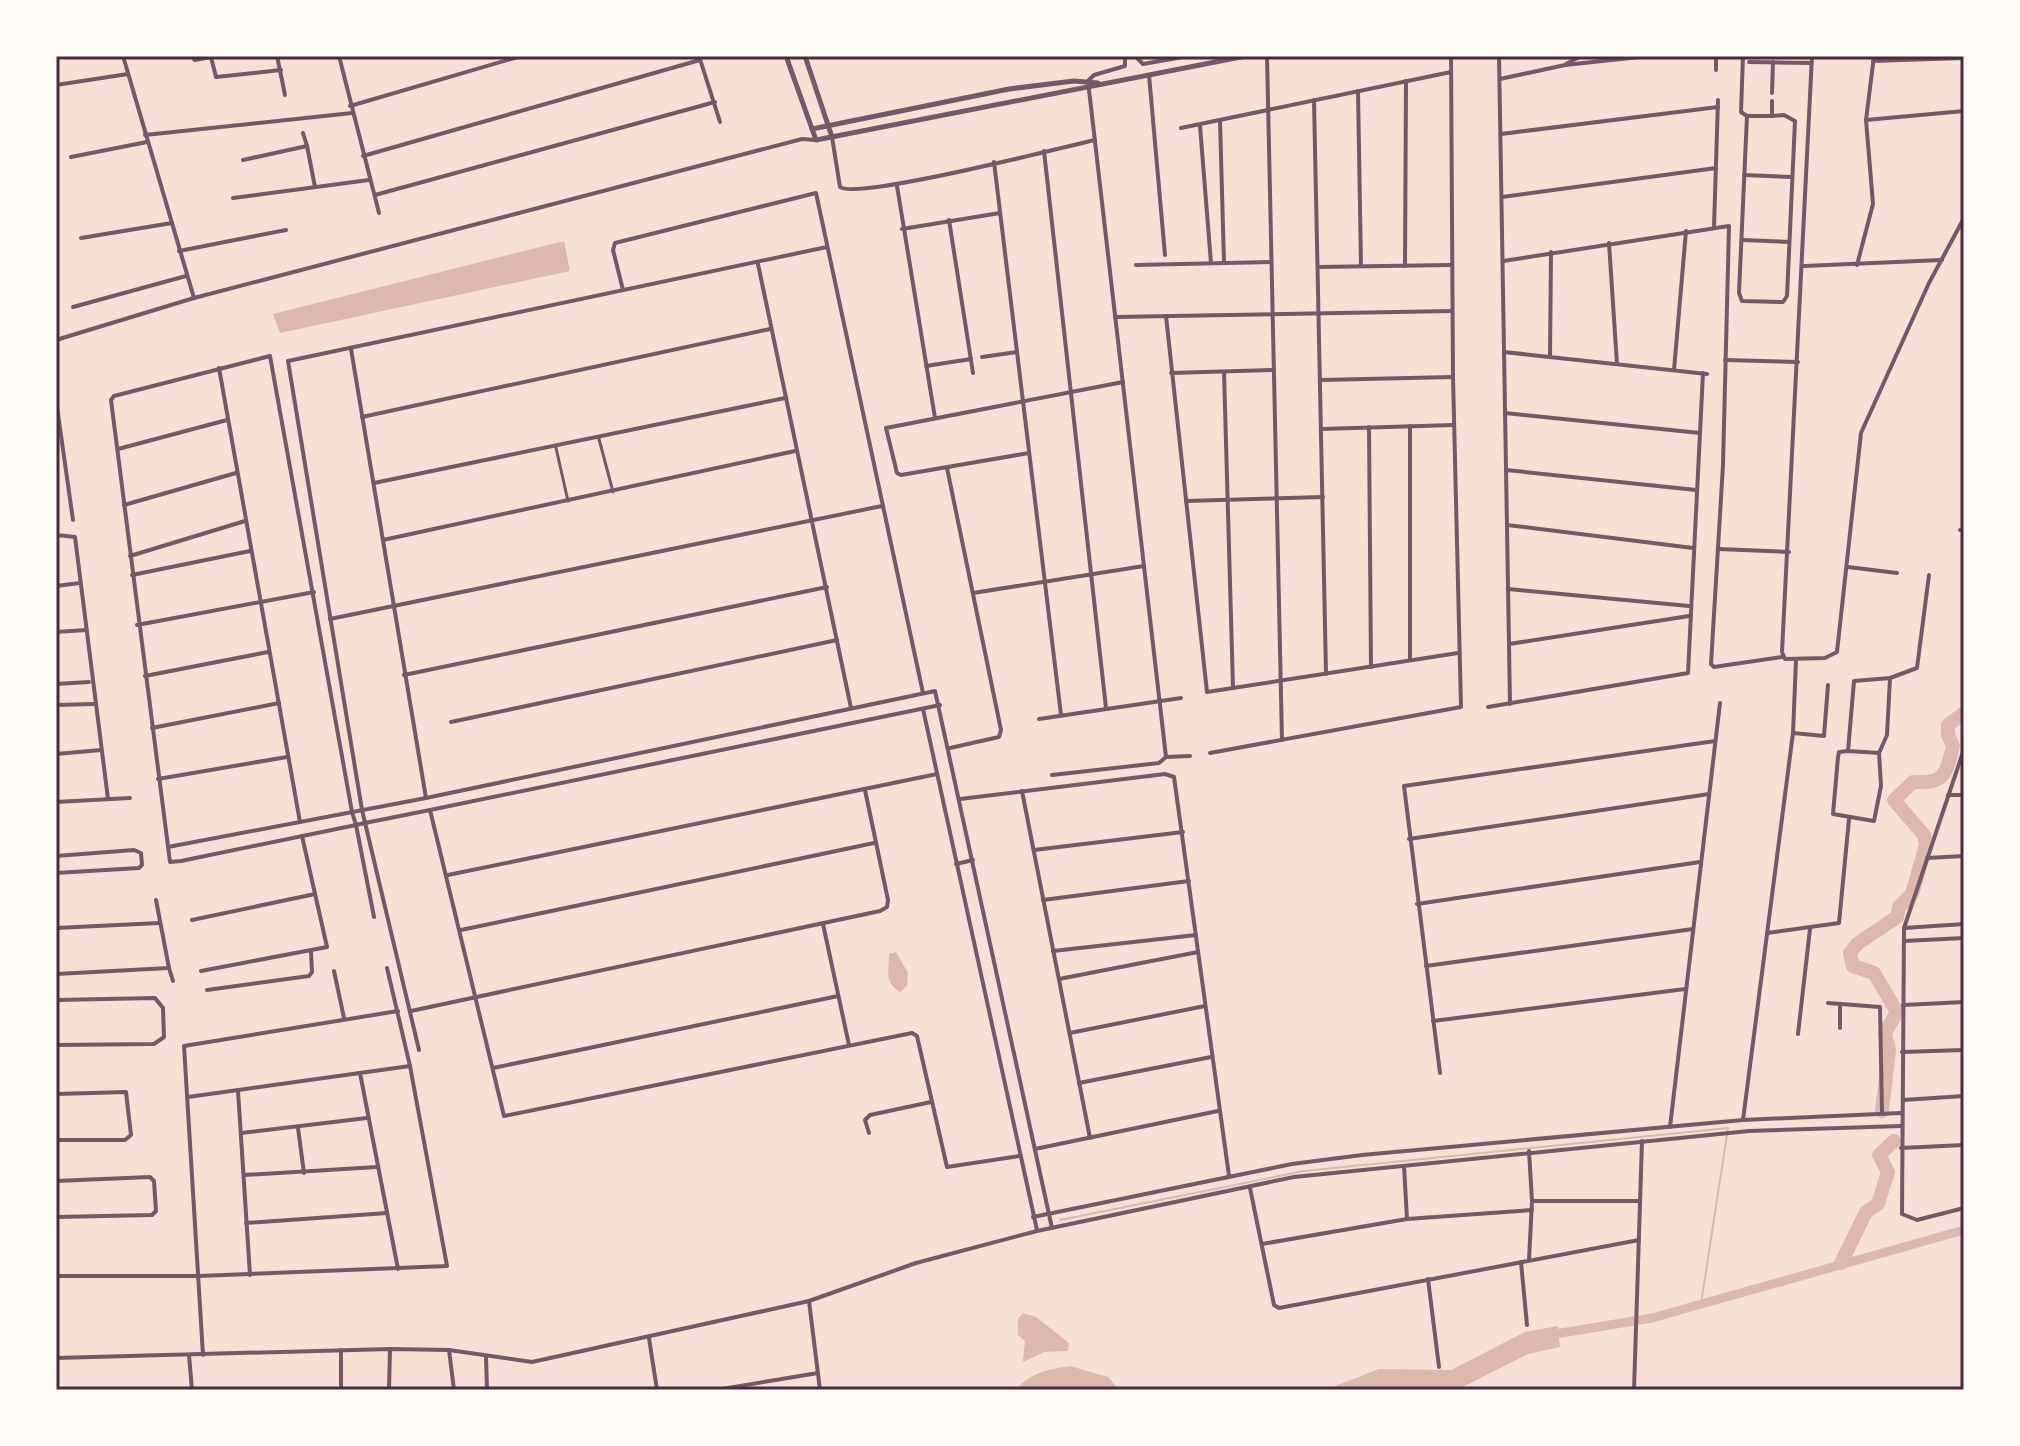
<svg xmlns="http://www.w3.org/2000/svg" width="2020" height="1446" font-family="Roboto,sans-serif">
<rect width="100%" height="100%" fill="#f7e1d7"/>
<!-- water -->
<g fill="#dcb8b0">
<polygon points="564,241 570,271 280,333 273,314"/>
<path d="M896 952 908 973 907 986 900 992C884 982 889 971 889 954Z"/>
<polygon points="1023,1313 1036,1317 1069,1343 1068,1351 1044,1352 1023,1362 1025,1341 1018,1335 1018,1319"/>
<polygon points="1558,1326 1560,1347 1528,1354 1457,1390 1325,1390 1379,1369 1451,1370 1525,1332"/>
<path d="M1070 1366 1108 1377 1119 1390H1015C1030 1373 1049 1369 1070 1366Z"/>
</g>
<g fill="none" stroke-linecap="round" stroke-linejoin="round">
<!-- stream -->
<polyline stroke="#dcb8b0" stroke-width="2" points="1060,1220 1304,1171 1728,1128 1701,1304"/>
<!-- canal -->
<polyline stroke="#dcb8b0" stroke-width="9" points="1549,1335 1652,1318 1964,1230"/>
<!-- river -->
<g stroke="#dcb8b0" stroke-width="14">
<path d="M1882 1111 1889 1050 1885 1033 1897 1012 1874 973 1853 966 1850 953 1857 944 1897 917 1899 907 1912 894 1926 845 1924 835 1894 800 1913 782C1944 784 1946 775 1953 746L1948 735V725L1964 713"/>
<polyline points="1841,1263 1866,1212 1878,1204 1888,1172 1879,1155 1894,1141"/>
</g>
<!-- pedestrian -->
<g stroke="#755966" stroke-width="3">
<polyline points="599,439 613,492"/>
<polyline points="556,448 568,501"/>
</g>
<!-- minor -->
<g stroke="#755966" stroke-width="4">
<polyline points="123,56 194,298"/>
<polyline points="191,56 195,60 216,56"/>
<polyline points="277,56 285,95"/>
<polyline points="339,56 379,213"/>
<polyline points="699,56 720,122"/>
<polyline points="1135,56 1143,64 1189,56"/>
<polyline points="1267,56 1282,740"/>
<polyline points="1499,56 1510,704"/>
<polyline points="1743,56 1741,112 1747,116 1772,116 1772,101"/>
<polyline points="1812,56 1782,652 1785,659 1825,658 1837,652 1861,433 1929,283 1964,218"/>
<polyline points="211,57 216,77 281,70"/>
<polyline points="1873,61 1964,58"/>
<polyline points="1749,62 1811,63"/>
<polyline points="1566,64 1581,56"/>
<polyline points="1716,70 1716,56"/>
<polyline points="1149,75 1165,255"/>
<polyline points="1500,79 1565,65 1649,56"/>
<polyline points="56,85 128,74"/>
<polyline points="1358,91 1361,266"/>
<polyline points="1772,93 1773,62"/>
<polyline points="1314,100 1326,674"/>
<polyline points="350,106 521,56"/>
<polyline points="1747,116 1739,293 1742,301 1783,302 1787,296 1795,121 1784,115 1772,116"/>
<polyline points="1866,120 1964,111"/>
<polyline points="1220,121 1224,263"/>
<polyline points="1200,126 1211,263"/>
<polyline points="1181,128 1451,72"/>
<polyline points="303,133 307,146"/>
<polyline points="1501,134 1718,107"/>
<polyline points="145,135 352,113"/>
<path d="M832 137 840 187C857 200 1060 148 1095 140"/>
<polyline points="1044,151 1106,708"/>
<polyline points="363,156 700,60"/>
<polyline points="71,157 147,142"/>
<polyline points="243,160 307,146 315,187"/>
<polyline points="994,162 1061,715"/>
<polyline points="1744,175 1792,177"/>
<polyline points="897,186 935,418"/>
<polyline points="375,195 715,102"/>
<polyline points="1502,197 1716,168"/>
<polyline points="233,198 369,180"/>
<polyline points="949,220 973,373"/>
<polyline points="1714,227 1718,100"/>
<polyline points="902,229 1000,213"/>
<polyline points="81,238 172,223"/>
<polyline points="1742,240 1789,242"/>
<polyline points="1609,243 1617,364"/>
<polyline points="179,251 286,230"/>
<polyline points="1503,261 1729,226 1723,465 1711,664 1714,667 1782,657"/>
<polyline points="758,264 851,708"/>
<polyline points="1136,265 1271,262"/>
<polyline points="1857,265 1873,204 1866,120 1874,56"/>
<polyline points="1405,266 1406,81"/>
<polyline points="1804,266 1942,260"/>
<polyline points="1318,267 1451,265"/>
<polyline points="623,290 613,250 615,243 816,193 923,693"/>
<polyline points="73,307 186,276"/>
<polyline points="1166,316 1207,692 1458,653"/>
<polyline points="1115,317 1452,311"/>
<polyline points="56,340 194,298 802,139 815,140"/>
<polyline points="351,349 426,798"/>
<polyline points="1504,352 1707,374"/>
<polyline points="982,357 1017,352"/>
<polyline points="1550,357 1551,252"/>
<polyline points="1725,360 1798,362"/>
<polyline points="926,366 971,359"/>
<polyline points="219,368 300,822"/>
<polyline points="1674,370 1686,231"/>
<polyline points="1224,372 1233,688"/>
<polyline points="1171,373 1274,370"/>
<polyline points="1320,380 1453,377"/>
<polyline points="56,400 73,520"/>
<polyline points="1505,413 1700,433"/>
<polyline points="362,417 770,329"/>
<polyline points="1410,426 1410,660"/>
<polyline points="1369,427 1371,667"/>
<polyline points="1321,429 1454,425"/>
<polyline points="118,449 227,420"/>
<polyline points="1029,453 901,475 897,473 886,428 1123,382"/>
<polyline points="947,468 1001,730 999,737 950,748"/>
<polyline points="1506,470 1696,490"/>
<polyline points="374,483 785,398"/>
<polyline points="1186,501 1323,497"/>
<polyline points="124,505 236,473"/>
<polyline points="1507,525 1693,548"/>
<polyline points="1960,530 1964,530"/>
<polyline points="56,535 75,537 108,799"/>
<polyline points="383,540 795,451"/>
<polyline points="1718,549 1789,552"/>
<polyline points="130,556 245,521"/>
<polyline points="1848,567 1897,573"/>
<polyline points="132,575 250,551"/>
<polyline points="56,586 80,583"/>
<polyline points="1508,589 1689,606"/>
<polyline points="973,593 1144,566"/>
<polyline points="330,619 882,506"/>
<polyline points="137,625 314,592"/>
<polyline points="56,632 86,630"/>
<polyline points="1509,644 1689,616"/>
<polyline points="404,675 827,587"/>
<polyline points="145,676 268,652"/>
<polyline points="56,684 89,682"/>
<polyline points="56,705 94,704"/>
<polyline points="1488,707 1688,673 1703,373"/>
<polyline points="923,709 1037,1230"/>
<polyline points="1039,719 1181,698"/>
<polyline points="451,722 837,640"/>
<polyline points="152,728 279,703"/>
<polyline points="1793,733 1824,736 1828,685"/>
<polyline points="1964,749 1904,928 1902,1214 1917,1220 1964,1208"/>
<polyline points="1848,751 1854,681 1890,678 1917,668 1929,575"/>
<polygon points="1848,751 1879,753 1881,786 1874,821 1833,814 1838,757 1839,752"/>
<polyline points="1210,753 1461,707 1453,377 1451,56"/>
<polyline points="1879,753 1887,735 1890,678"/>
<polyline points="56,754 101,750"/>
<polyline points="1166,757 1190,756"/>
<polyline points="1052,775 1159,763 1166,757 1088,81 1094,75 1125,66 1125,56"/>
<polyline points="158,779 287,757"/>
<polyline points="1022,791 1090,1138"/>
<polyline points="1948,795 1964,795"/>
<polyline points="960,799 1165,774 1174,777 1229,1176"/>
<polyline points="56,802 130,798"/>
<polyline points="430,810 504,1116 912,1033 917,1036 947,1167 1019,1156"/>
<polyline points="1409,839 1709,794"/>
<polyline points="168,847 426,798 935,691 1052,1228"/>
<polyline points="1034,850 1183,832"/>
<polyline points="56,856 134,850 141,853 142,865 139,868 56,873"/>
<polyline points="1927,858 1964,856"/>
<polyline points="956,864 973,860"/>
<polyline points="448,875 937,774"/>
<polyline points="1043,900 1189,881"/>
<polyline points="1417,904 1700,862"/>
<polyline points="374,917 356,825 352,812 270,356 114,396 111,400 170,862 181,861 356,825 365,823 430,810 940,705"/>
<polyline points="192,920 315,894"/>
<polyline points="823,924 849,1045"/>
<polyline points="56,928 159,923"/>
<polyline points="1904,928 1964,924"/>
<polyline points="461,930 874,843"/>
<polyline points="1767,933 1839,923 1849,819"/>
<polyline points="1904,941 1964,938"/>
<polyline points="1053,951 1196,935"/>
<polyline points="1426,966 1693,929"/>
<polyline points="169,968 173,981"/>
<polyline points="201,971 327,947 302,836"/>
<polyline points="334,971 344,1018"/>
<polyline points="56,974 169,968 156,900"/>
<polyline points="1059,979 1198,952"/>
<polyline points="207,990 309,976 312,972 311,952"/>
<polyline points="56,1000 155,998 163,1008 164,1037 154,1044 56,1045"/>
<polyline points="1828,1003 1880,1007 1882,1113"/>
<polyline points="1903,1005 1964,1002"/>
<polyline points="411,1011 880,911 887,907 888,900 865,790"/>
<polyline points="1433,1021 1685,989"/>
<polyline points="1840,1028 1840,1004"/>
<polyline points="1070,1033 1205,1006"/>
<polyline points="1798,1034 1810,929"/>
<polyline points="419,1050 362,810 288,361 827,247"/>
<polyline points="1902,1052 1964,1050"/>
<polyline points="493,1068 838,996"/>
<polyline points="360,1073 398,1269"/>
<polyline points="1440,1073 1404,786 1715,741"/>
<polyline points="1079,1083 1211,1057"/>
<polyline points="238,1091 250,1275"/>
<polyline points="56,1094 126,1092 131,1135 125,1140 56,1140"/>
<polyline points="188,1097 410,1066"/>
<polyline points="1903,1100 1964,1096"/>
<polyline points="1743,1120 1793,733 1796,660"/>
<polyline points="1670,1127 1720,703"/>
<polyline points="298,1128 304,1173"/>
<polyline points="241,1133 367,1118"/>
<polyline points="869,1133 865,1120 870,1115 931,1102"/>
<polyline points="1901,1148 1964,1145"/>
<polyline points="1035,1149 1218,1111"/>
<polyline points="1404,1166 1407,1219"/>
<polyline points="244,1175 377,1167"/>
<polyline points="56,1181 150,1177 154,1181 156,1211 152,1215 56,1217"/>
<polyline points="1250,1188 1274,1305 1279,1308 1639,1240"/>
<polyline points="1532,1201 1640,1201"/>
<polyline points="1033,1217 1292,1164 1362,1155 1743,1120 1901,1113"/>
<polyline points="246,1223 387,1213"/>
<polyline points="1262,1244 1407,1219 1532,1210"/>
<polyline points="1529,1260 1532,1201 1529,1151"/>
<polyline points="1521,1262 1527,1325"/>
<polyline points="56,1276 199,1276 447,1266 410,1066 387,968"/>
<polyline points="1428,1279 1439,1367"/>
<polyline points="809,1301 820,1390"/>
<polyline points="649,1338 657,1390"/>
<polyline points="449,1350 454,1390"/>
<polyline points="189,1355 192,1390"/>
<polyline points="203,1355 184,1046 398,1011"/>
<polyline points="486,1356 487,1390"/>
<polyline points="56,1358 390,1349 449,1350 532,1362 809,1301 916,1263 1037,1231 1294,1177 1749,1131 1901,1126"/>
<polyline points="341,1390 341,1350"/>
<polyline points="389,1390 390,1349"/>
<polyline points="716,1390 818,1373"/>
<polyline points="1634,1390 1642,1141"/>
</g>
<!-- tertiary -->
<g stroke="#755966" stroke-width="5">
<polyline points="786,56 816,140 1246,56"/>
<polyline points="805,56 832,137"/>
<polyline points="812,129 1009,89 1074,81 1098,83"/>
</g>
</g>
<!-- border -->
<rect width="2020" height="1446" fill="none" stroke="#fffaf5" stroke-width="116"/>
<rect x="58" y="58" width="1904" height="1330" fill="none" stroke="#4a2c40" stroke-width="3"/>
</svg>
